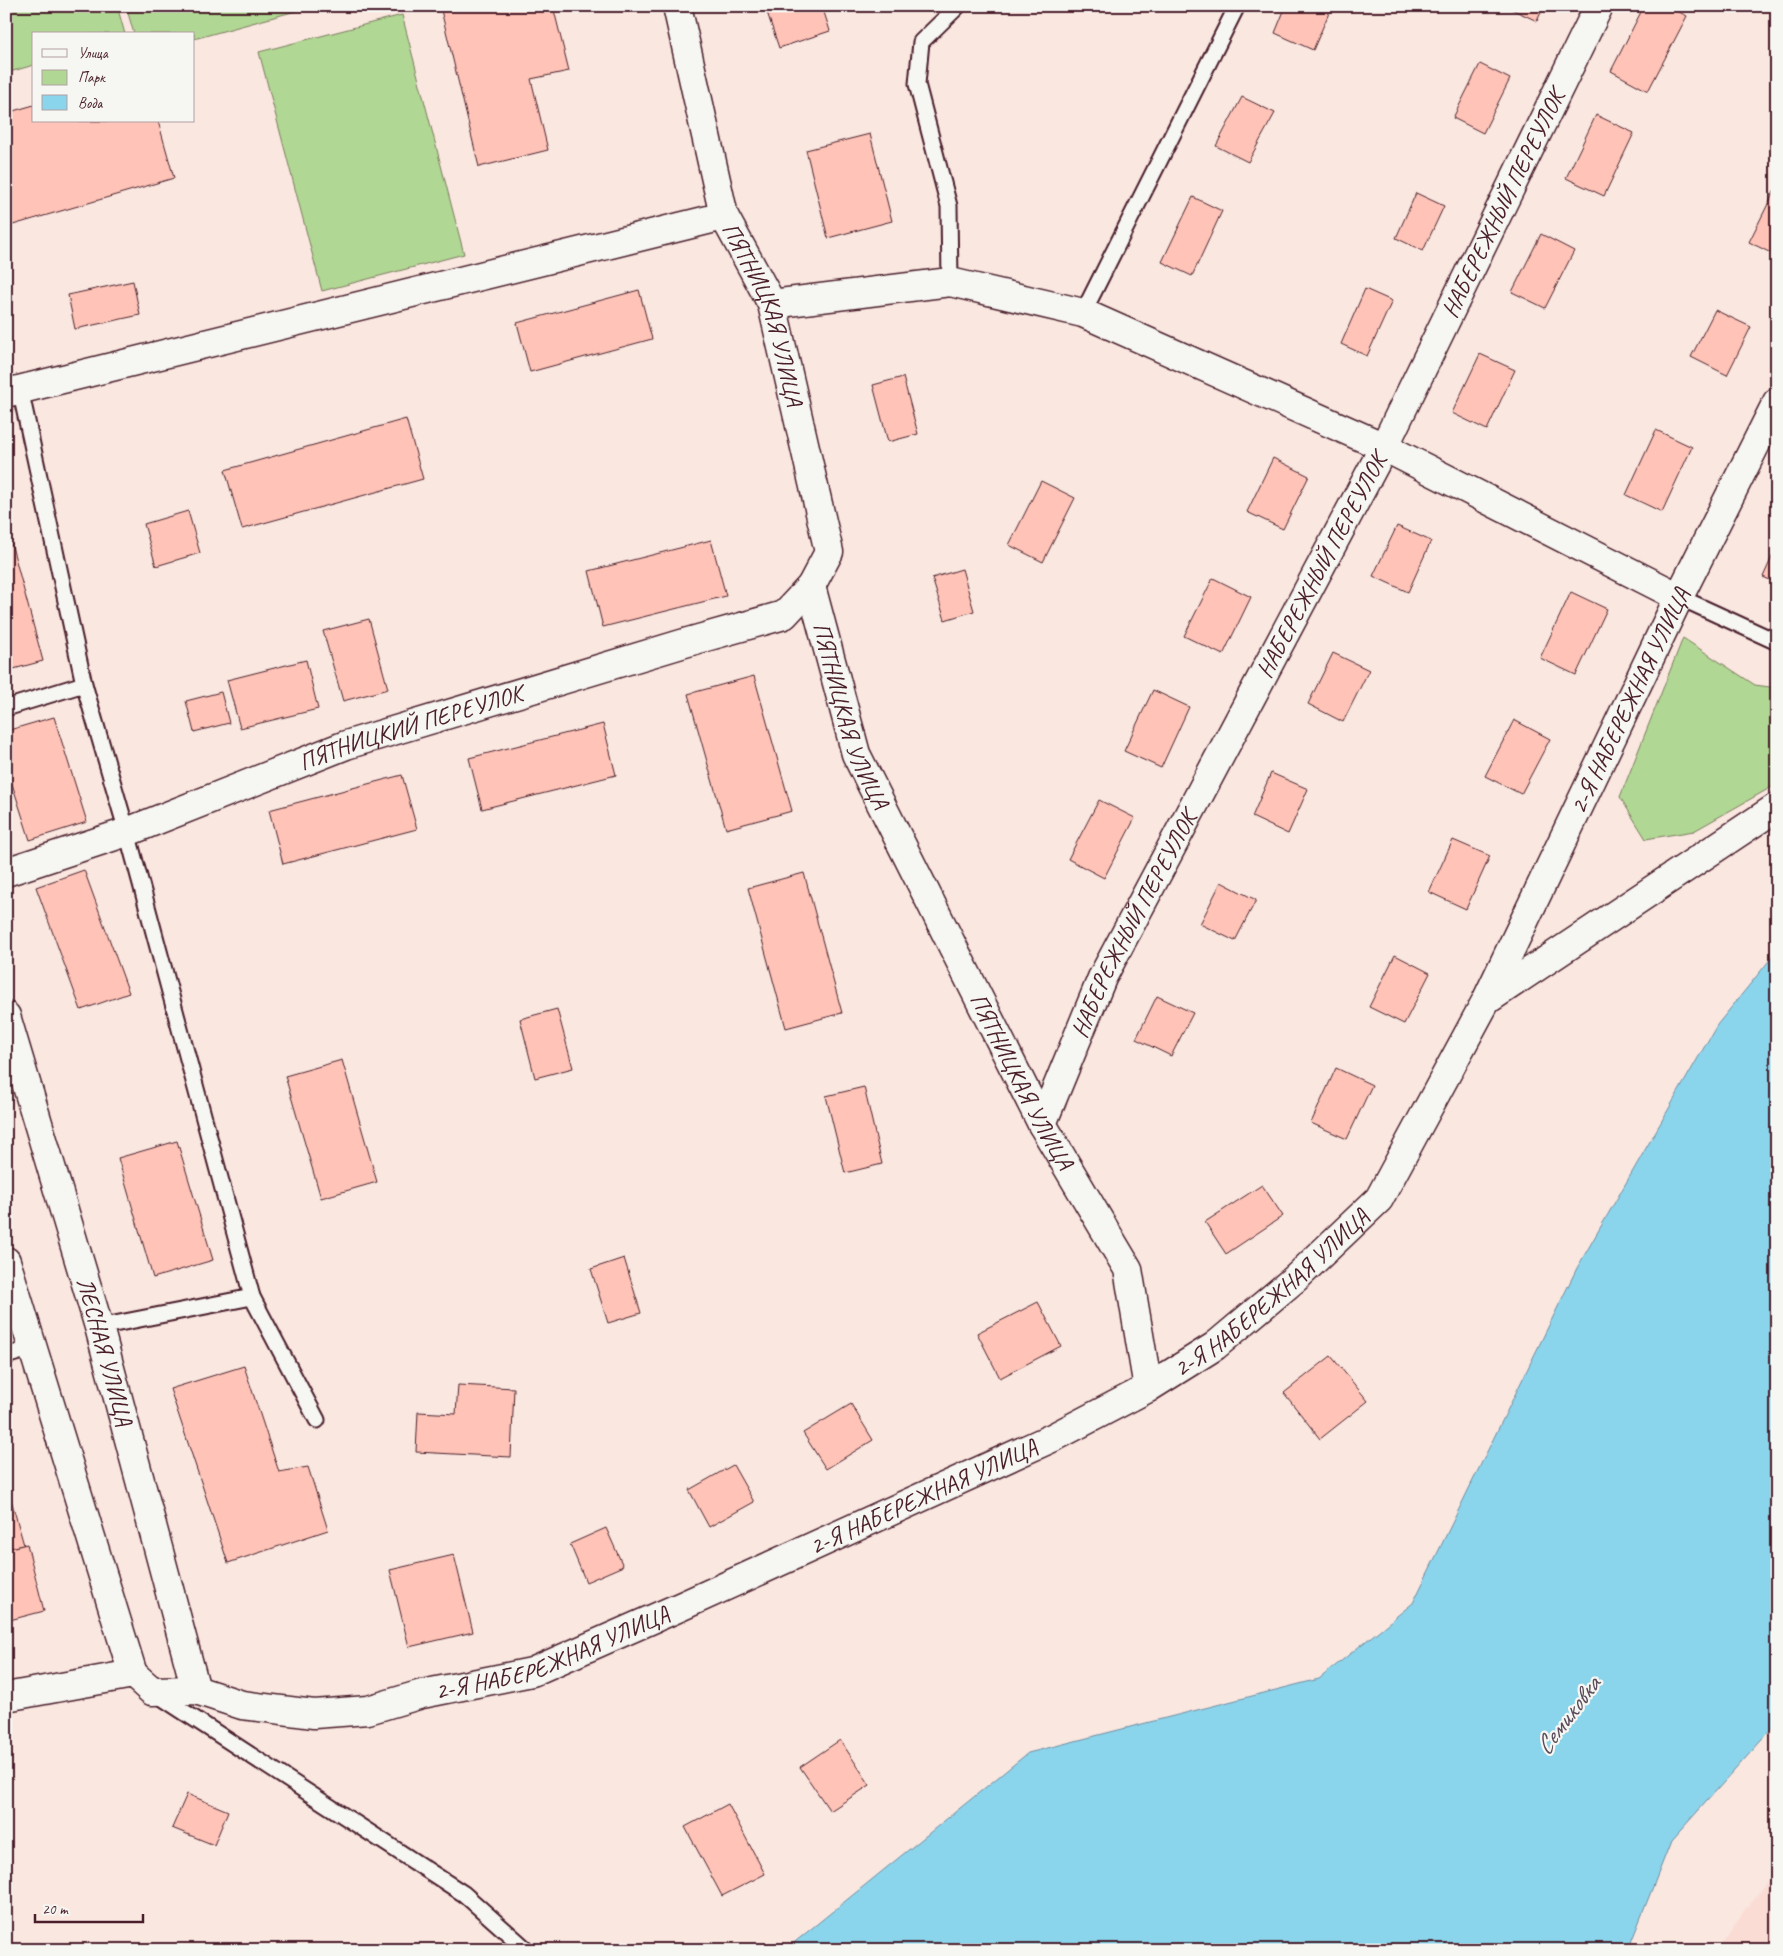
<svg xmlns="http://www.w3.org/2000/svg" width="1783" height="1956" font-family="Caveat,sans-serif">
<rect width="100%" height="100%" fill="#f9e7e0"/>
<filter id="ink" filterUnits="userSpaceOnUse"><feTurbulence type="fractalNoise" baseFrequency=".02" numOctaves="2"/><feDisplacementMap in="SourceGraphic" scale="10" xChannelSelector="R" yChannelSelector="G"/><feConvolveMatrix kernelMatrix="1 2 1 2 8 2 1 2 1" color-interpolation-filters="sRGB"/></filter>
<g filter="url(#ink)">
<!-- built -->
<polygon fill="#fbdcd4" points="1777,1868 1777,1950 1716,1950"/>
<!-- green -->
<g fill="#b0d793" stroke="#7d7b5f">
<polygon points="6,6 117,6 125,34 34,34 34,65 6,73"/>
<polygon points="126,6 314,6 194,39 194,34 134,34"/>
<polygon points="402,15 464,254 322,291 259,52"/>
<polygon points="1683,638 1755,685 1777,688 1777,784 1694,831 1646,839 1620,797"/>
</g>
<!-- water -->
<polygon fill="#8bd5ec" stroke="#718c9f" points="1777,951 1777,1723 1671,1841 1628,1950 785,1950 1028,1753 1319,1679 1413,1603 1577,1268 1717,1025"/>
<!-- building -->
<g fill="#ffc4b7" stroke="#4a1f2b">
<polygon points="440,6 553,6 569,71 531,79 548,150 479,167"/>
<polygon points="765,6 822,6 830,31 779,48"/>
<polygon points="1286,6 1332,6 1313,50 1275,33"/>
<polygon points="1505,6 1544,6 1537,21"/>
<polygon points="1644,6 1667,6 1687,16 1648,91 1611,71"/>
<polygon points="1480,64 1510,79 1483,133 1453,118"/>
<polygon points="1242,97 1275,113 1248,162 1216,146"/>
<polygon points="34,105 34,121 158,121 174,178 6,227 6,113"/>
<polygon points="1596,115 1634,133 1604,196 1566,178"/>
<polygon points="870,134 892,221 828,238 806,150"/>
<polygon points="1776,188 1777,189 1777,256 1749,242"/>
<polygon points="1416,193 1444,206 1423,251 1396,238"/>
<polygon points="1193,197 1222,211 1192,276 1162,262"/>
<polygon points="1541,234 1574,251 1545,308 1512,292"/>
<polygon points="133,281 140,315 75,329 68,295"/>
<polygon points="1365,289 1392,301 1367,356 1341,344"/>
<polygon points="639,290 652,339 530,372 517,323"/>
<polygon points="1715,310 1751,327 1727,375 1691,357"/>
<polygon points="1480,354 1515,370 1487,430 1452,413"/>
<polygon points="903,377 918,434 888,442 873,385"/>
<polygon points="406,419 423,479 242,529 225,470"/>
<polygon points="1656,430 1692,447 1662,512 1626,495"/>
<polygon points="1273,458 1309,476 1283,529 1247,512"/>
<polygon points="1041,481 1075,498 1043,562 1009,545"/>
<polygon points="188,511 200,553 156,566 144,524"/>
<polygon points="6,524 43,661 6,671"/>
<polygon points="1397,526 1431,541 1408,592 1373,576"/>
<polygon points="711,540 726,596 603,627 589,571"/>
<polygon points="1777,546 1777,583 1763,577"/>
<polygon points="962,569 974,611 945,620 932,578"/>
<polygon points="1213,578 1251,597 1223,655 1184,636"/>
<polygon points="1571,592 1607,609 1576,675 1540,658"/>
<polygon points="369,619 388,689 343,701 323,631"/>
<polygon points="1333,653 1369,670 1343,722 1308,704"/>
<polygon points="306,660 318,709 240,728 227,680"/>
<polygon points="754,676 792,811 726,829 688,694"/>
<polygon points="1153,690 1189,707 1161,768 1124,751"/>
<polygon points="221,692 229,723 194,732 186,701"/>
<polygon points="54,717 87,822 30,840 6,765 6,731"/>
<polygon points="1514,720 1550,739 1521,794 1485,776"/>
<polygon points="603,724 616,775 482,809 469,758"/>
<polygon points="1271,773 1308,789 1288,834 1252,817"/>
<polygon points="402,775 417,829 283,864 269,810"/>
<polygon points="1099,800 1135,818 1104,878 1068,859"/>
<polygon points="1453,840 1490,856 1466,909 1429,892"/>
<polygon points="84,870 129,993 81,1010 36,887"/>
<polygon points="804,873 842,1013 786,1028 748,888"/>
<polygon points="1221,882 1256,900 1235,941 1200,924"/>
<polygon points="1395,955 1430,973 1404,1024 1369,1007"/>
<polygon points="1157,996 1193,1013 1171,1056 1136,1039"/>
<polygon points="557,1009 573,1068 535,1078 520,1019"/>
<polygon points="342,1060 377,1182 321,1198 285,1076"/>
<polygon points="1336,1068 1372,1085 1347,1139 1311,1123"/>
<polygon points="864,1087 882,1164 845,1173 826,1096"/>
<polygon points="177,1141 213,1260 153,1278 118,1158"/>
<polygon points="1262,1185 1283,1216 1226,1254 1205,1222"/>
<polygon points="624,1258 641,1313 608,1323 591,1269"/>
<polygon points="1038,1302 1061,1346 1000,1378 977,1333"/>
<polygon points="1331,1356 1368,1401 1320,1439 1284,1393"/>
<polygon points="244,1366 279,1472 308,1467 328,1530 228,1563 170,1389"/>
<polygon points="458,1385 514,1388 511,1457 416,1452 418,1412 456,1414"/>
<polygon points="851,1404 873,1440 826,1469 803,1433"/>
<polygon points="733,1465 754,1502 709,1527 689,1490"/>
<polygon points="6,1482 24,1545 6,1550"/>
<polygon points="606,1528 623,1566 586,1582 570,1544"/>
<polygon points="27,1544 44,1611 6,1621 6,1549"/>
<polygon points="454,1555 473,1632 409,1647 390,1570"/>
<polygon points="840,1740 870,1785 830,1811 800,1767"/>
<polygon points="187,1794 228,1811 214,1845 172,1828"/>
<polygon points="728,1804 765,1874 722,1896 685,1827"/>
</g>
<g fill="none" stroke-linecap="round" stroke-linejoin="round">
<!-- service casing -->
<g stroke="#4a1f2b" stroke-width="19">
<g id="service">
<polyline points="950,282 949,206 917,84 921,42 958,6"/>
<polyline points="1083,313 1237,6"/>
<polyline points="20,389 84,684 127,832 252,1297 317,1420"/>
<polyline points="1679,597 1777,642"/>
<polyline points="6,708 84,684"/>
<polyline points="99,1327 252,1297"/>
<polyline points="6,1356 32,1348"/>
<polyline points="155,1693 464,1894 527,1950"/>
</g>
</g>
<!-- minor casing -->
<g stroke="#4a1f2b" stroke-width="31">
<g id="minor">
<path id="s1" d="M677 6 724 216 772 304 829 552 811 586 856 754 1042 1124 1128 1269 1148 1388"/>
<polyline points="772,304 950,282 1083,313 1384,447 1679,597"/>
<polyline points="6,393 724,216"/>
<path id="s2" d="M6 872 127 832 346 745 688 642 784 615 811 586"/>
<polyline points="1487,1000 1777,807"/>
<path id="s3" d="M6 1016 99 1327 196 1690"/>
<path id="s4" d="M1042 1124 1102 978 1384 447 1599 6"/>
<polyline points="6,1261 133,1674"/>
<path id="s5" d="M133 1674 152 1691 196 1690 242 1705 314 1714 368 1710 422 1694 532 1672 682 1606 1054 1437 1148 1388 1215 1346 1297 1277 1379 1199 1486 1001 1679 597 1777 402"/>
<polyline points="6,1697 133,1674"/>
</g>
</g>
<!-- service -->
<use href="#service" stroke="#f6f6f2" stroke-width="15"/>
<!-- minor -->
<use href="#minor" stroke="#f6f6f2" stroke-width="28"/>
</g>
</g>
<g text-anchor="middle" stroke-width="4.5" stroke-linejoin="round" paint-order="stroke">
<!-- street labels -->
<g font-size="24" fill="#4a1f2b" stroke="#f6f6f2">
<text dy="8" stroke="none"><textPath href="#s4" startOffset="1030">НАБЕРЕЖНЫЙ ПЕРЕУЛОК</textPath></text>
<text dy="8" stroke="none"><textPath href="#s1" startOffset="322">ПЯТНИЦКАЯ УЛИЦА</textPath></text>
<text dy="8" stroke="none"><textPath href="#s4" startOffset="625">НАБЕРЕЖНЫЙ ПЕРЕУЛОК</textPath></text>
<text dy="8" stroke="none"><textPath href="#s5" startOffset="1949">2-Я НАБЕРЕЖНАЯ УЛИЦА</textPath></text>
<text dy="8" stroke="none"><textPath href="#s1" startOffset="744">ПЯТНИЦКАЯ УЛИЦА</textPath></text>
<text dy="8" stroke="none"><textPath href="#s2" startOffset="430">ПЯТНИЦКИЙ ПЕРЕУЛОК</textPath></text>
<text dy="8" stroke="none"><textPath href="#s4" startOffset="220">НАБЕРЕЖНЫЙ ПЕРЕУЛОК</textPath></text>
<text dy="8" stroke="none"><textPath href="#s1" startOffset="1149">ПЯТНИЦКАЯ УЛИЦА</textPath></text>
<text dy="8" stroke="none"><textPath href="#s5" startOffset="1248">2-Я НАБЕРЕЖНАЯ УЛИЦА</textPath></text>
<text dy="8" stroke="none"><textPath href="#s3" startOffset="350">ЛЕСНАЯ УЛИЦА</textPath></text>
<text dy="8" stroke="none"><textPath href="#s5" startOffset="842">2-Я НАБЕРЕЖНАЯ УЛИЦА</textPath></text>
<text dy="8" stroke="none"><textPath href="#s5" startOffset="438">2-Я НАБЕРЕЖНАЯ УЛИЦА</textPath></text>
</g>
<!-- water labels -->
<g font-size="25" font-style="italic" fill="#5a4c5b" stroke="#f6f6f2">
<text transform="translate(1567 1715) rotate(-53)" y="9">Семиковка</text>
</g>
</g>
<!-- margin -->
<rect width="1783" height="1956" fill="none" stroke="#f6f6f2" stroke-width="25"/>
<rect x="12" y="12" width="1758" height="1931" fill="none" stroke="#4a1f2b" stroke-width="2" filter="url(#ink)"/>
<!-- legend -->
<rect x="32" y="32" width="162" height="90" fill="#f6f6f2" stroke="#b1a0a2"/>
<rect x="42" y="49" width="25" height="8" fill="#f6f6f2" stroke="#b1a0a2"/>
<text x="78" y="58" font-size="15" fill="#4a1f2b">Улица</text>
<rect x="42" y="70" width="25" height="15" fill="#b0d793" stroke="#b1a0a2"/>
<text x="78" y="82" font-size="15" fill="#4a1f2b">Парк</text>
<rect x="42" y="95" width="25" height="15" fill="#8bd5ec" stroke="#b1a0a2"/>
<text x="78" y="108" font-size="15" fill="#4a1f2b">Вода</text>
<!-- scale -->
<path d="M35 1914v8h108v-8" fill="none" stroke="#4a1f2b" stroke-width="2.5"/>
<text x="42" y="1914" font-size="15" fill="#4a1f2b" stroke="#f6f6f2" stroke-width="4" paint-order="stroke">20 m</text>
</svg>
